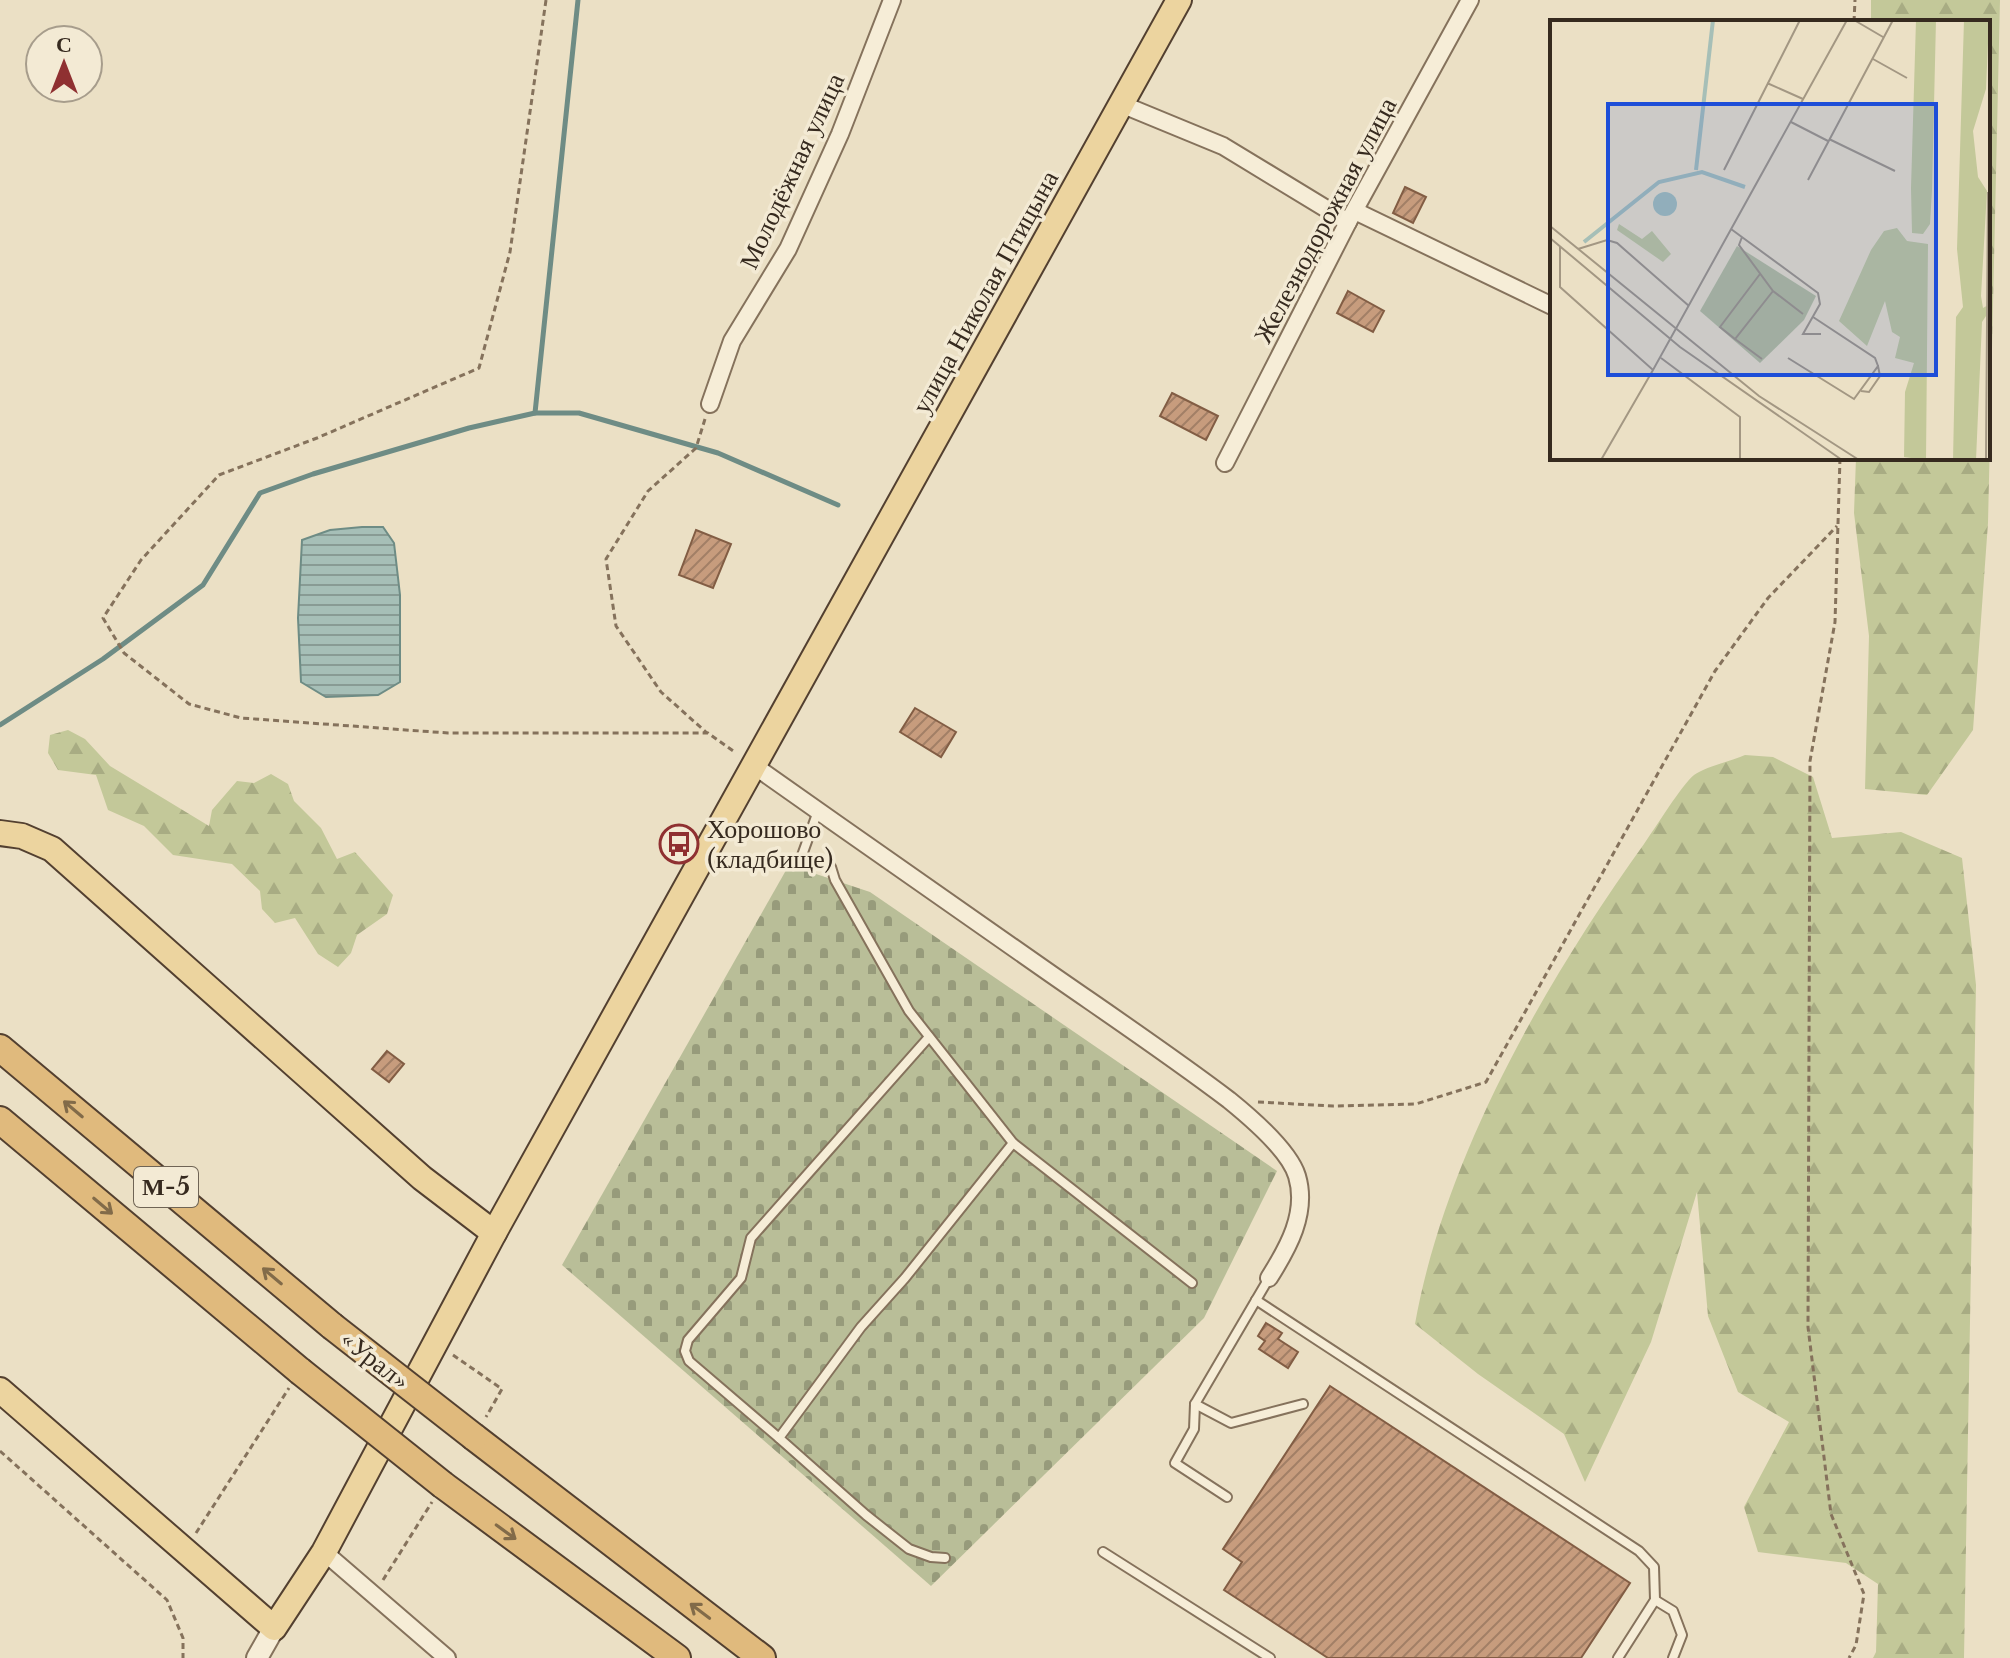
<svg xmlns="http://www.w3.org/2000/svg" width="2010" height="1658" font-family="'Libre Baskerville',serif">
<defs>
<pattern id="forest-firs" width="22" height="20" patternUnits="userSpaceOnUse" patternTransform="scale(2)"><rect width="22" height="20" fill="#c3c899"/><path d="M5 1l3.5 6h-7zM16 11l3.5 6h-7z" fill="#a8ac83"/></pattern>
<pattern id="cemetery-stones" width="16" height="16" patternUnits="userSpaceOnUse" patternTransform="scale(2)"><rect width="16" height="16" fill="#b9be98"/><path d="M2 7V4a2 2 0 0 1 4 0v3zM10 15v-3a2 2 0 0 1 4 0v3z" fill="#979b7b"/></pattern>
<pattern id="water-rules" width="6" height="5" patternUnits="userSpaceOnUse" patternTransform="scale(2)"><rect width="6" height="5" fill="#a6bfb7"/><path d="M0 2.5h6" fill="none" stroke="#889b94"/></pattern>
<pattern id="building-hatch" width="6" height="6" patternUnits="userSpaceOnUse" patternTransform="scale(2)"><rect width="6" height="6" fill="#c79c7d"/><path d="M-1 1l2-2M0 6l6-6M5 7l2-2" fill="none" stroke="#a27f66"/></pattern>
</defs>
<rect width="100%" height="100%" fill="#ebe0c5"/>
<!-- forest -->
<g fill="url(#forest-firs)">
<polygon points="1871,0 2000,0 1988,523 1973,730 1927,795 1865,789 1869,636 1854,513 1856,458 1988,458 1988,22 1871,22"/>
<polygon points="68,730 85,739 110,766 209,826 212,810 237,781 254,783 271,774 288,784 294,801 321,828 337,859 355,852 393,895 387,914 357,935 351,953 338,967 318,954 295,918 275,923 262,909 260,891 232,864 173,855 144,826 108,810 96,775 58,770 48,753 50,735"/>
<path d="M1745 755 1773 757 1813 777 1832 838 1901 832 1962 858 1976 985 1964 1658H1873L1876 1652 1878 1584 1846 1563 1758 1552 1744 1507 1789 1422 1738 1392 1708 1316 1697 1192 1651 1342 1585 1482 1564 1434 1478 1374 1415 1324C1445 1156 1545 982 1644 844 1654 830 1683 783 1694 775 1705 767 1731 761 1745 755Z"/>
</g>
<!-- cemetery -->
<polygon fill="url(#cemetery-stones)" points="789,865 870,892 1277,1171 1204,1318 931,1586 562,1265"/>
<!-- water -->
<polygon fill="url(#water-rules)" stroke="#6e8c85" stroke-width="2" points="362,527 383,527 394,543 400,595 400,682 378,695 326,697 301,682 298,618 302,540 330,530"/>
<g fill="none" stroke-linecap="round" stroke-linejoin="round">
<!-- stream -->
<g stroke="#6e8c85" stroke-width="5">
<polyline points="535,413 578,0"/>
<polyline points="0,725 103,659 203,585 260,493 313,474 469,428 535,413 579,413 718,453 838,505"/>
</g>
</g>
<!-- building -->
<g fill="url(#building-hatch)" stroke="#825d44" stroke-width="2">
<polygon points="1405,187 1426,197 1413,223 1393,213"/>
<polygon points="1348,291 1384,311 1373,332 1337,313"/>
<polygon points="1172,393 1218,416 1206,440 1160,416"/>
<polygon points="696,530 731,544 713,588 679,575"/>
<polygon points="915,708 956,732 941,757 900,732"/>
<polygon points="387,1051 404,1064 389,1082 372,1069"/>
<polygon points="1266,1323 1282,1333 1278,1339 1298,1352 1288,1368 1259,1349 1265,1341 1258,1336"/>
<polygon points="1330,1386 1630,1583 1581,1658 1328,1658 1224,1590 1242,1562 1223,1549"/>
</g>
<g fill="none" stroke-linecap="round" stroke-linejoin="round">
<!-- service casing -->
<g stroke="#85725c" stroke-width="12">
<g id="service">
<polyline points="818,811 801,858 831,867 835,880 909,1011 1013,1143 1192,1283"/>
<polyline points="929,1037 751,1238 741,1278 688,1340 685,1351 689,1361 779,1438 861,1327 905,1278 1013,1143"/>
<polyline points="1269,1278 1195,1404 1231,1423 1303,1404"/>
<polyline points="1256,1300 1639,1551 1654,1567 1655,1600 1618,1658"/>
<polyline points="1195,1404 1194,1429 1175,1463 1227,1497"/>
<polyline points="779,1438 866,1515 909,1549 931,1557 945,1558"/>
<polyline points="1103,1552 1270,1658"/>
<polyline points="1655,1600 1673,1611 1682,1635 1673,1658"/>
</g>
</g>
<!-- minor casing -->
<g stroke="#85725c" stroke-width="20">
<g id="minor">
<polyline points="1121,104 1223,146 1348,222"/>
<polyline points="1355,211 1552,306"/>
<polyline points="710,404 732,341 788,249 840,134 892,0"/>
<polyline points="1225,463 1348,222 1470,0"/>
<path d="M753 765C852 835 951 904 1051 974 1110 1015 1171 1056 1229 1100 1250 1117 1289 1150 1297 1176 1308 1213 1288 1248 1269 1278"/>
<polyline points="324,1552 447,1658"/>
</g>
</g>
<!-- tertiary casing -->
<g stroke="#85725c" stroke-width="24">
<polyline id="tertiary" points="257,1658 274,1628"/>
</g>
<!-- primary casing -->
<g stroke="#534030" stroke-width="28">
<g id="primary">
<polyline points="0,833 22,836 52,849 422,1178 494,1233"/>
<polyline points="0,1390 274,1628 324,1552 494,1233 1179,0"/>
</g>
</g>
<!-- trunk casing -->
<g stroke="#534030" stroke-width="30">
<g id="trunk">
<polyline points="0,1048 332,1326"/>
<polyline points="0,1120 300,1371"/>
<polyline points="474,1437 762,1658"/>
<polyline points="443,1485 677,1658"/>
</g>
</g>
<!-- path -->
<g stroke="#85725c" stroke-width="3" stroke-dasharray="6 4" stroke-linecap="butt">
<polyline points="546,0 510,252 479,368 317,438 219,475 141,560 103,618 124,653 189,704 241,718 448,733 708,733 736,753"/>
<polyline points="1854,22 1855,0"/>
<polyline points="705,419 696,448 648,491 606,559 616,626 661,692 707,733"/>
<polyline points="1840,458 1835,622 1810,761 1808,1327 1831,1514 1864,1594 1856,1645 1849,1658"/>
<polyline points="1258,1102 1333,1106 1416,1104 1486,1082 1715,671 1768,598 1837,526"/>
<polyline points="453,1355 502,1389 486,1417"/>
<polyline points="0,1451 167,1600 183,1638 183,1658"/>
<polyline points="196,1533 289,1388"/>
<polyline points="383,1580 432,1502"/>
</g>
<!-- service -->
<use href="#service" stroke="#f6edd7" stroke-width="8"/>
<!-- minor -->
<use href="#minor" stroke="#f6edd7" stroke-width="16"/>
<!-- tertiary -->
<use href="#tertiary" stroke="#f6edd7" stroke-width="20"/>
<!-- primary -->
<use href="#primary" stroke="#ecd49f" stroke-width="24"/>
<!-- trunk -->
<use href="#trunk" stroke="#e0ba7d" stroke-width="26"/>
<!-- trunk-bridge casing -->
<g stroke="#534030" stroke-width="30" stroke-linecap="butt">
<g id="trunk-bridge">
<polyline points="332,1326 474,1437"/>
<polyline points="300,1371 443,1485"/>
</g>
</g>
<!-- trunk-bridge -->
<use href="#trunk-bridge" stroke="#e0ba7d" stroke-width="26"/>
</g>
<!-- one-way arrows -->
<defs><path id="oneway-shaft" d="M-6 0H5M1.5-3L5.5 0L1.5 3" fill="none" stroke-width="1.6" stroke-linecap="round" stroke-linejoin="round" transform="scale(2)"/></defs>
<g stroke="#826b49">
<use href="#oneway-shaft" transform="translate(73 1109) rotate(-140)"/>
<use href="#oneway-shaft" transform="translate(103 1206) rotate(40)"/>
<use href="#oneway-shaft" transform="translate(272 1276) rotate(-140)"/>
<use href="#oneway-shaft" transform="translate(506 1532) rotate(36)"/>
<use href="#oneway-shaft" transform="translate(700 1611) rotate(-143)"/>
</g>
<!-- icons -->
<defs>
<g id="bus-ring" transform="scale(2)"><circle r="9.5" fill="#f3ead4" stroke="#8f3031" stroke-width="1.5"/><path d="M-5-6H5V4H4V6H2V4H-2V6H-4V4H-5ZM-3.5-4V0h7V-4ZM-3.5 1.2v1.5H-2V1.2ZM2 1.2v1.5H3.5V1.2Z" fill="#8f3031"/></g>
</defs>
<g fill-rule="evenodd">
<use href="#bus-ring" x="679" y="844"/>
</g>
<g text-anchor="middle" stroke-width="7" stroke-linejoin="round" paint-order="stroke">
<!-- shield labels -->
<rect fill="#f3ead4" stroke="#6f6455" stroke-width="2" x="134" y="1167" width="64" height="40" rx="6"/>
<g font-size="24" font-weight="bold" fill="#362a1f">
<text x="166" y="1195">М-5</text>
</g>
<!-- street labels -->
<g font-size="26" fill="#362a1f" stroke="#f3ead4">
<text transform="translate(792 171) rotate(-65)" y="9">Молодёжная улица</text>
<text transform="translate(1325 220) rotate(-62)" y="9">Железнодорожная улица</text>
<text transform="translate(985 292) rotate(-61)" y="9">улица Николая Птицына</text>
<text transform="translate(375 1360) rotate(38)" y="9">«Урал»</text>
</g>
<!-- poi labels -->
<g font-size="26" fill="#362a1f" stroke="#f3ead4" text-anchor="start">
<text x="707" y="838">Хорошово<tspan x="707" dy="30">(кладбище)</tspan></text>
</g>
</g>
<!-- overview -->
<g transform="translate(1550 20)">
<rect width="440" height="440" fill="#ebe0c5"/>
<path d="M366 0H386L382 170 380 204 373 214 362 213 361 168ZM414 0H439L436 69 423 111 428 157 437 171 431 276 433 288 440 284V290L432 302 426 440H403L406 297 413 287 407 229ZM69 204 92 219 102 211 121 234 113 242 67 210ZM347 208 357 221 378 224 376 440 354 437 355 372 364 343 345 338 350 317 342 312 335 281 317 326 289 301 321 230 334 211Z" fill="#c3c899"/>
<path d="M187 226 266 276 254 300 210 343 150 291Z" fill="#b9be98"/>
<path d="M103 184a12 12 0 1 1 24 0a12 12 0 1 1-24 0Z" fill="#a6bfb7"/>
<path fill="none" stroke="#a6bfb7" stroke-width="4" d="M146 150 163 0M34 222 109 162 152 152 195 167"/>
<path fill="none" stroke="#a39783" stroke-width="2" d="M304 0 333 17M323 39 357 58M217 63 253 79M241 102 278 121M279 119 345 151M174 150 250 0M258 160 343 0M0 206 209 376 309 440M181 209 268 273 270 284 253 314H271M192 217 189 225 223 271 253 294M0 218 130 327 292 440M10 227V267L103 350 297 0M28 229 57 220 67 223 139 286M210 254 170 307 185 319 223 271M185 319 212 339M111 338 190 397V440M238 338 304 379 328 346 325 338 263 297M311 371 319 372 330 356 328 346M51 440 103 350M436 440 438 172"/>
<path fill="#1d4ed8" fill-opacity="0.15" stroke="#1d4ed8" stroke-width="4" d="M58 84H386V355H58Z"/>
<rect width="440" height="440" fill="none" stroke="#362a1f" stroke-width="4"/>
</g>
<!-- north arrow -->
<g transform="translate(64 64)"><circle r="38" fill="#f3ead4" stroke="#a79d8c" stroke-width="2"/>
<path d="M0-6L14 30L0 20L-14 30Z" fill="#8f3031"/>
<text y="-12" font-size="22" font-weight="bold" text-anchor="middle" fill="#362a1f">С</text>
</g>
</svg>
